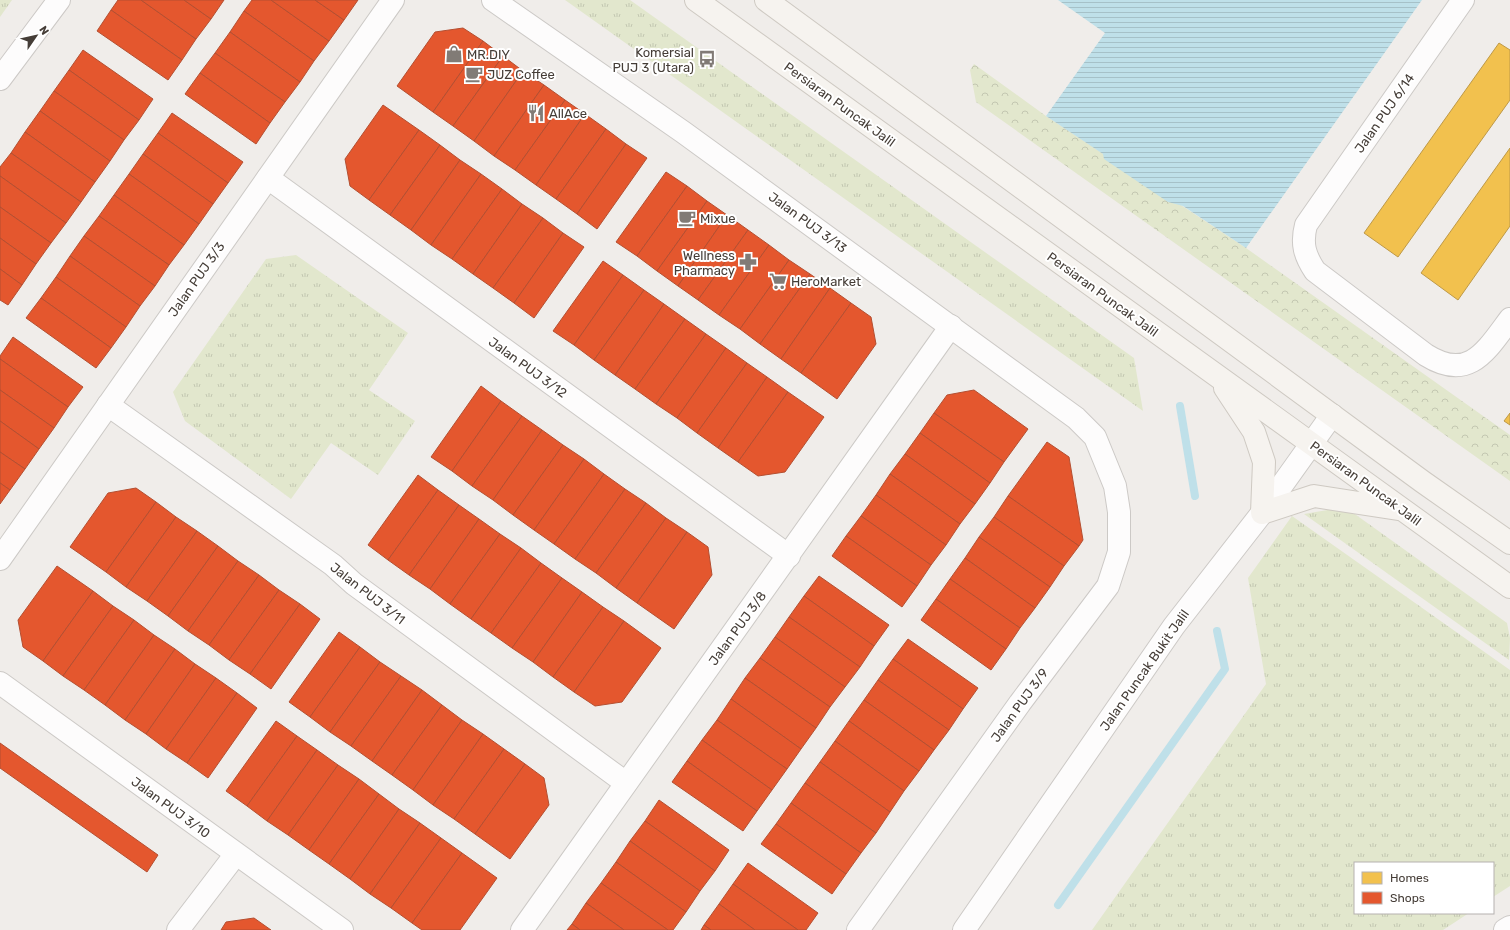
<svg xmlns="http://www.w3.org/2000/svg" width="1510" height="930" font-family="Rubik,sans-serif">
<defs>
<pattern id="grass-tufts" width="24" height="20" patternUnits="userSpaceOnUse"><rect width="24" height="20" fill="#e2e7cd"/><path d="M3 7l-1-3M5 7V3M7 7l1-3M15 17l-1-3M17 17v-4M19 17l1-3" fill="none" stroke="#c3c7b1"/></pattern>
<pattern id="forest-crowns" width="20" height="18" patternUnits="userSpaceOnUse"><rect width="20" height="18" fill="#e2e7cd"/><path d="M2 6a3 3 0 1 1 6 0M12 15a3 3 0 1 1 6 0" fill="none" stroke="#c3c7b1"/></pattern>
<pattern id="water-rules" width="6" height="5" patternUnits="userSpaceOnUse"><rect width="6" height="5" fill="#bfe0e9"/><path d="M0 2.5h6" fill="none" stroke="#a6c1c8"/></pattern>
</defs>
<rect width="100%" height="100%" fill="#f0edea"/>
<!-- grass -->
<g fill="url(#grass-tufts)">
<polygon points="0,0 12,0 0,17"/>
<polygon points="565,0 630,0 1134,358 1143,411"/>
<polygon points="296,255 408,333 369,390 415,421 378,475 331,443 291,499 185,421 173,392 266,259"/>
<polygon points="1345,507 1507,623 1510,638 1509,660 1304,514"/>
<polygon points="1292,516 1510,670 1510,886 1493,897 1493,863 1355,863 1355,913 1469,913 1443,930 1092,930 1266,684 1248,578"/>
</g>
<!-- forest -->
<polygon fill="url(#forest-crowns)" points="974,64 1046,116 1246,248 1510,435 1510,481 976,102 970,70"/>
<!-- water -->
<polygon fill="url(#water-rules)" points="1058,0 1422,0 1246,248 1183,206 1168,202 1104,159 1103,154 1046,116 1105,33"/>
<!-- homes -->
<g fill="#f2c14e" stroke="#be9947">
<polygon points="1499,43 1510,50 1510,100 1398,257 1364,233"/>
<polygon points="1510,148 1510,226 1458,300 1421,273"/>
<polygon points="1510,413 1510,425 1504,421"/>
</g>
<!-- shops -->
<g fill="#e4572e" stroke="#b44f31">
<polygon points="118,0 141,0 196,39 182,60 111,10"/>
<polygon points="141,0 184,0 211,19 196,39"/>
<polygon points="184,0 224,0 211,19"/>
<polygon points="252,0 271,0 329,41 314,61 244,11"/>
<polygon points="271,0 315,0 344,20 329,41"/>
<polygon points="315,0 358,0 344,20"/>
<polygon points="111,10 182,60 168,80 97,31"/>
<polygon points="244,11 314,61 300,82 230,32"/>
<polygon points="463,28 483,41 433,112 397,86 435,32"/>
<polygon points="230,32 300,82 285,102 215,53"/>
<polygon points="483,41 503,56 453,126 433,112"/>
<polygon points="83,50 153,99 139,120 69,70"/>
<polygon points="215,53 285,102 270,123 200,73"/>
<polygon points="503,56 523,71 474,141 453,126"/>
<polygon points="69,70 139,120 124,140 54,91"/>
<polygon points="523,71 544,85 494,156 474,141"/>
<polygon points="200,73 270,123 256,144 185,94"/>
<polygon points="544,85 565,100 515,170 494,156"/>
<polygon points="54,91 124,140 110,161 40,111"/>
<polygon points="565,100 585,114 536,185 515,170"/>
<polygon points="383,105 419,130 369,200 350,186 345,159"/>
<polygon points="40,111 110,161 95,182 25,132"/>
<polygon points="172,113 243,162 228,183 158,133"/>
<polygon points="585,114 606,129 556,199 536,185"/>
<polygon points="606,129 626,144 577,214 556,199"/>
<polygon points="419,130 440,145 390,215 369,200"/>
<polygon points="25,132 95,182 81,202 11,153"/>
<polygon points="158,133 228,183 213,204 143,154"/>
<polygon points="626,144 647,158 597,229 577,214"/>
<polygon points="440,145 460,160 411,230 390,215"/>
<polygon points="11,153 81,202 66,223 0,176 0,167"/>
<polygon points="143,154 213,204 199,224 129,174"/>
<polygon points="460,160 481,174 431,245 411,230"/>
<polygon points="666,172 687,186 637,256 616,242"/>
<polygon points="129,174 199,224 184,245 114,195"/>
<polygon points="481,174 502,189 452,259 431,245"/>
<polygon points="0,176 66,223 51,243 0,207"/>
<polygon points="687,186 707,201 657,271 637,256"/>
<polygon points="502,189 522,204 473,274 452,259"/>
<polygon points="114,195 184,245 169,265 99,216"/>
<polygon points="707,201 727,215 678,286 657,271"/>
<polygon points="522,204 543,218 493,288 473,274"/>
<polygon points="0,207 51,243 36,264 0,238"/>
<polygon points="727,215 748,230 698,300 678,286"/>
<polygon points="99,216 169,265 155,286 84,236"/>
<polygon points="543,218 563,233 514,303 493,288"/>
<polygon points="748,230 769,245 719,315 698,300"/>
<polygon points="563,233 584,247 534,318 514,303"/>
<polygon points="84,236 155,286 140,306 70,256"/>
<polygon points="0,238 36,264 22,285 0,269"/>
<polygon points="769,245 789,260 740,329 719,315"/>
<polygon points="70,256 140,306 126,327 56,277"/>
<polygon points="789,260 810,274 760,344 740,329"/>
<polygon points="603,261 623,275 574,345 553,331"/>
<polygon points="0,269 22,285 8,305 0,300"/>
<polygon points="810,274 830,288 781,359 760,344"/>
<polygon points="623,275 644,290 594,360 574,345"/>
<polygon points="56,277 126,327 111,348 41,298"/>
<polygon points="830,288 851,303 801,373 781,359"/>
<polygon points="644,290 664,304 615,375 594,360"/>
<polygon points="41,298 111,348 96,368 26,318"/>
<polygon points="851,303 871,317 876,344 837,399 801,373"/>
<polygon points="664,304 685,319 635,389 615,375"/>
<polygon points="685,319 706,334 656,404 635,389"/>
<polygon points="706,334 726,348 677,418 656,404"/>
<polygon points="13,337 83,387 68,407 0,359 0,356"/>
<polygon points="726,348 747,363 697,433 677,418"/>
<polygon points="0,359 68,407 54,428 0,390"/>
<polygon points="747,363 767,377 718,448 697,433"/>
<polygon points="767,377 788,392 738,462 718,448"/>
<polygon points="481,386 501,401 452,471 431,457"/>
<polygon points="0,390 54,428 39,449 0,421"/>
<polygon points="974,390 1028,429 1004,462 934,413 947,395"/>
<polygon points="788,392 824,417 785,472 758,476 738,462"/>
<polygon points="501,401 522,416 472,486 452,471"/>
<polygon points="934,413 1004,462 990,483 920,433"/>
<polygon points="522,416 542,430 493,500 472,486"/>
<polygon points="0,421 39,449 25,469 0,452"/>
<polygon points="542,430 563,445 513,515 493,500"/>
<polygon points="920,433 990,483 975,504 905,454"/>
<polygon points="1047,442 1069,457 1083,540 1079,546 1008,496"/>
<polygon points="563,445 584,459 534,530 513,515"/>
<polygon points="0,452 25,469 10,490 0,483"/>
<polygon points="905,454 975,504 960,524 890,474"/>
<polygon points="584,459 604,474 554,544 534,530"/>
<polygon points="604,474 625,489 575,559 554,544"/>
<polygon points="890,474 960,524 946,545 876,495"/>
<polygon points="418,475 438,490 388,560 368,545"/>
<polygon points="0,483 10,490 0,504"/>
<polygon points="136,488 156,502 106,572 70,547 108,493"/>
<polygon points="625,489 646,503 596,573 575,559"/>
<polygon points="438,490 459,505 409,575 388,560"/>
<polygon points="876,495 946,545 931,565 861,516"/>
<polygon points="1008,496 1079,546 1064,566 994,517"/>
<polygon points="156,502 176,517 126,587 106,572"/>
<polygon points="646,503 666,518 616,588 596,573"/>
<polygon points="459,505 479,519 430,589 409,575"/>
<polygon points="861,516 931,565 917,586 846,536"/>
<polygon points="176,517 197,531 147,601 126,587"/>
<polygon points="994,517 1064,566 1050,587 979,537"/>
<polygon points="666,518 687,532 637,603 616,588"/>
<polygon points="479,519 500,534 450,604 430,589"/>
<polygon points="197,531 218,546 168,616 147,601"/>
<polygon points="687,532 708,547 712,575 674,629 637,603"/>
<polygon points="500,534 521,548 471,619 450,604"/>
<polygon points="846,536 917,586 902,607 832,556"/>
<polygon points="979,537 1050,587 1035,608 965,558"/>
<polygon points="218,546 238,561 188,631 168,616"/>
<polygon points="521,548 541,563 491,633 471,619"/>
<polygon points="965,558 1035,608 1020,628 950,579"/>
<polygon points="238,561 259,575 209,645 188,631"/>
<polygon points="541,563 562,578 512,648 491,633"/>
<polygon points="57,566 93,591 43,661 23,647 18,620"/>
<polygon points="259,575 279,590 229,660 209,645"/>
<polygon points="819,576 889,625 874,646 804,596"/>
<polygon points="562,578 582,592 533,662 512,648"/>
<polygon points="950,579 1020,628 1006,649 936,599"/>
<polygon points="279,590 300,604 250,674 229,660"/>
<polygon points="93,591 113,606 63,676 43,661"/>
<polygon points="582,592 603,607 553,677 533,662"/>
<polygon points="804,596 874,646 860,667 789,617"/>
<polygon points="936,599 1006,649 991,670 921,620"/>
<polygon points="300,604 320,619 271,689 250,674"/>
<polygon points="113,606 134,620 84,690 63,676"/>
<polygon points="603,607 624,621 574,692 553,677"/>
<polygon points="789,617 860,667 845,687 775,637"/>
<polygon points="134,620 154,635 105,705 84,690"/>
<polygon points="624,621 661,648 622,702 595,706 574,692"/>
<polygon points="339,632 360,647 310,717 289,702"/>
<polygon points="154,635 175,649 125,720 105,705"/>
<polygon points="775,637 845,687 830,707 760,658"/>
<polygon points="908,639 978,688 963,709 893,659"/>
<polygon points="360,647 380,662 330,732 310,717"/>
<polygon points="175,649 195,664 146,734 125,720"/>
<polygon points="760,658 830,707 816,728 745,678"/>
<polygon points="893,659 963,709 949,730 878,680"/>
<polygon points="380,662 401,676 351,746 330,732"/>
<polygon points="195,664 216,678 166,749 146,734"/>
<polygon points="401,676 422,690 372,761 351,746"/>
<polygon points="216,678 237,693 187,763 166,749"/>
<polygon points="745,678 816,728 801,749 731,699"/>
<polygon points="878,680 949,730 934,750 864,700"/>
<polygon points="422,690 442,705 392,775 372,761"/>
<polygon points="237,693 257,708 208,778 187,763"/>
<polygon points="731,699 801,749 787,769 717,720"/>
<polygon points="864,700 934,750 919,771 849,721"/>
<polygon points="442,705 462,720 413,790 392,775"/>
<polygon points="462,720 483,734 433,805 413,790"/>
<polygon points="717,720 787,769 772,790 702,740"/>
<polygon points="276,721 297,736 247,806 226,791"/>
<polygon points="849,721 919,771 904,791 835,741"/>
<polygon points="483,734 504,749 454,819 433,805"/>
<polygon points="297,736 317,750 267,821 247,806"/>
<polygon points="702,740 772,790 757,811 687,761"/>
<polygon points="835,741 904,791 890,812 820,762"/>
<polygon points="0,743 158,855 147,872 0,768"/>
<polygon points="504,749 525,764 475,834 454,819"/>
<polygon points="317,750 338,765 288,835 267,821"/>
<polygon points="687,761 757,811 743,831 672,782"/>
<polygon points="820,762 890,812 876,833 805,783"/>
<polygon points="525,764 544,778 549,805 510,859 475,834"/>
<polygon points="338,765 359,779 309,850 288,835"/>
<polygon points="359,779 379,794 329,864 309,850"/>
<polygon points="805,783 876,833 861,853 791,803"/>
<polygon points="379,794 399,809 350,879 329,864"/>
<polygon points="659,800 729,850 715,871 645,821"/>
<polygon points="791,803 861,853 846,874 776,824"/>
<polygon points="399,809 420,823 370,894 350,879"/>
<polygon points="645,821 715,871 700,891 630,841"/>
<polygon points="420,823 441,838 391,908 370,894"/>
<polygon points="776,824 846,874 832,894 761,844"/>
<polygon points="441,838 462,853 412,923 391,908"/>
<polygon points="630,841 700,891 686,912 616,862"/>
<polygon points="462,853 497,878 460,930 422,930 412,923"/>
<polygon points="616,862 686,912 673,930 668,930 601,883"/>
<polygon points="748,863 818,913 806,930 798,930 733,884"/>
<polygon points="601,883 668,930 624,930 586,903"/>
<polygon points="733,884 798,930 755,930 719,904"/>
<polygon points="586,903 624,930 580,930 572,924"/>
<polygon points="719,904 755,930 711,930 704,925"/>
<polygon points="254,918 271,930 221,930 226,922"/>
<polygon points="572,924 580,930 567,930"/>
<polygon points="704,925 711,930 701,930"/>
</g>
<g fill="none" stroke-linecap="round" stroke-linejoin="round">
<!-- stream -->
<g stroke="#bfe0e9" stroke-width="8">
<polyline points="1180,406 1195,496"/>
<polyline points="1058,905 1225,669 1217,631"/>
</g>
<!-- minor casing -->
<g stroke="#ccc9c6" stroke-width="24">
<g id="minor">
<polyline points="493,0 683,132 1076,418 1095,437 1115,486 1119,512 1119,552 1108,586 1020,703 858,930"/>
<path d="M1463 0 1306 225C1301 244 1305 256 1315 271L1426 355C1469 382 1486 351 1510 319"/>
<polyline points="0,79 59,0"/>
<polyline points="268,178 789,556"/>
<polyline points="108,405 333,565 354,584 626,783"/>
<polyline points="0,559 393,0"/>
<polyline points="0,683 342,930"/>
<polyline points="178,930 236,854"/>
<polyline points="522,930 951,326"/>
<polyline points="1505,930 1510,927"/>
</g>
</g>
<!-- tertiary casing -->
<g stroke="#ccc9c6" stroke-width="24">
<polyline id="tertiary" points="964,930 1174,626 1262,513 1332,415"/>
</g>
<!-- secondary casing -->
<g stroke="#cec9c2" stroke-width="24">
<g id="secondary">
<polyline points="696,0 1510,587"/>
<polyline points="766,0 1423,482 1510,543"/>
<polyline points="1225,388 1254,432 1264,462 1262,513 1314,496 1398,509"/>
</g>
</g>
<!-- minor -->
<use href="#minor" stroke="#fdfcfc" stroke-width="22"/>
<!-- tertiary -->
<use href="#tertiary" stroke="#fdfcfc" stroke-width="22"/>
<!-- secondary -->
<use href="#secondary" stroke="#f6f3ef" stroke-width="22"/>
</g>
<!-- icons -->
<defs>
<g id="shop-bare" transform="scale(1.38)"><path d="M-5-2.5h2.3a2.7 3.5 0 0 1 5.4 0H5L5.5 6h-11ZM-1.5-2.5h3a1.5 2.3 0 0 0-3 0Z" fill="#817b76" stroke="#fff" stroke-width="2.5" paint-order="stroke"/></g>
<g id="bus-bare" transform="scale(1.38)"><path d="M-5-6H5V4H4V6H2V4H-2V6H-4V4H-5ZM-3.5-4V0h7V-4ZM-3.5 1.2v1.5H-2V1.2ZM2 1.2v1.5H3.5V1.2Z" fill="#817b76" stroke="#fff" stroke-width="2.5" paint-order="stroke"/></g>
<g id="cafe-bare" transform="scale(1.38)"><path d="M-5.5-4.5H6V0H3Q3 3.5 0 3.5H-2.5Q-5.5 3.5-5.5 0ZM3-3.2v2h1.7v-2ZM-6 4.5H4V6H-6Z" fill="#817b76" stroke="#fff" stroke-width="2.5" paint-order="stroke"/></g>
<g id="restaurant-bare" transform="scale(1.38)"><path d="M-5-6h1v4h1v-4h1v4h1v-4h1v5L-1.5 .5V6h-2V.5L-5-1ZM5-6V6H3V1.5H1.5Q1.5-4 5-6Z" fill="#817b76" stroke="#fff" stroke-width="2.5" paint-order="stroke"/></g>
<g id="pharmacy-bare" transform="scale(1.38)"><path d="M-2-6h4v4h4v4h-4v4h-4v-4h-4v-4h4Z" fill="#817b76" stroke="#fff" stroke-width="2.5" paint-order="stroke"/></g>
<g id="supermarket-bare" transform="scale(1.38)"><path d="M-6-5.5h2.5l.6 2H6L4.5 2H-2.5L-4.4-4H-6ZM-1.5 3.2a1.3 1.3 0 1 0 .1 0ZM3 3.2a1.3 1.3 0 1 0 .1 0Z" fill="#817b76" stroke="#fff" stroke-width="2.5" paint-order="stroke"/></g>
</defs>
<g fill-rule="evenodd">
<use href="#shop-bare" x="454" y="54"/>
<use href="#bus-bare" x="707" y="59"/>
<use href="#cafe-bare" x="474" y="74"/>
<use href="#restaurant-bare" x="536" y="113"/>
<use href="#cafe-bare" x="687" y="218"/>
<use href="#pharmacy-bare" x="748" y="262"/>
<use href="#supermarket-bare" x="778" y="281"/>
</g>
<g text-anchor="middle" stroke-width="4" stroke-linejoin="round" paint-order="stroke">
<!-- poi labels -->
<g font-size="13" fill="#453d37" stroke="#fff" text-anchor="start">
<text x="694" y="57" text-anchor="end">Komersial<tspan x="694" dy="15">PUJ 3 (Utara)</tspan></text>
<text x="467" y="59">MR.DIY</text>
<text x="487" y="79">JUZ Coffee</text>
<text x="549" y="118">AllAce</text>
<text x="700" y="223">Mixue</text>
<text x="735" y="260" text-anchor="end">Wellness<tspan x="735" dy="15">Pharmacy</tspan></text>
<text x="791" y="286">HeroMarket</text>
</g>
<!-- street labels -->
<g font-size="13" fill="#453d37" stroke="#fff">
<text transform="translate(840 104) rotate(36)" y="5">Persiaran Puncak Jalil</text>
<text transform="translate(1384 113) rotate(-55)" y="5">Jalan PUJ 6/14</text>
<text transform="translate(808 222) rotate(36)" y="5">Jalan PUJ 3/13</text>
<text transform="translate(196 279) rotate(-55)" y="5">Jalan PUJ 3/3</text>
<text transform="translate(1103 294) rotate(36)" y="5">Persiaran Puncak Jalil</text>
<text transform="translate(528 367) rotate(36)" y="5">Jalan PUJ 3/12</text>
<text transform="translate(1366 483) rotate(36)" y="5">Persiaran Puncak Jalil</text>
<text transform="translate(368 593) rotate(38)" y="5">Jalan PUJ 3/11</text>
<text transform="translate(737 628) rotate(-54)" y="5">Jalan PUJ 3/8</text>
<text transform="translate(1144 670) rotate(-55)" y="5">Jalan Puncak Bukit Jalil</text>
<text transform="translate(1019 705) rotate(-54)" y="5">Jalan PUJ 3/9</text>
<text transform="translate(171 807) rotate(36)" y="5">Jalan PUJ 3/10</text>
</g>
</g>
<!-- legend -->
<rect x="1354" y="862" width="140" height="52" fill="#ffffff" stroke="#b5b1af"/>
<rect x="1362" y="872" width="20" height="12" fill="#f2c14e" stroke="#b5b1af"/>
<text x="1390" y="882" font-size="12" fill="#453d37">Homes</text>
<rect x="1362" y="892" width="20" height="12" fill="#e4572e" stroke="#b5b1af"/>
<text x="1390" y="902" font-size="12" fill="#453d37">Shops</text>
<!-- north arrow -->
<g transform="translate(36 36) rotate(56)" stroke="#ffffff" stroke-width="3" paint-order="stroke">
<path d="M0-3L7 15L0 10L-7 15Z" fill="#453d37"/>
<text y="-6" font-size="11" font-weight="bold" text-anchor="middle" fill="#453d37">N</text>
</g>
</svg>
